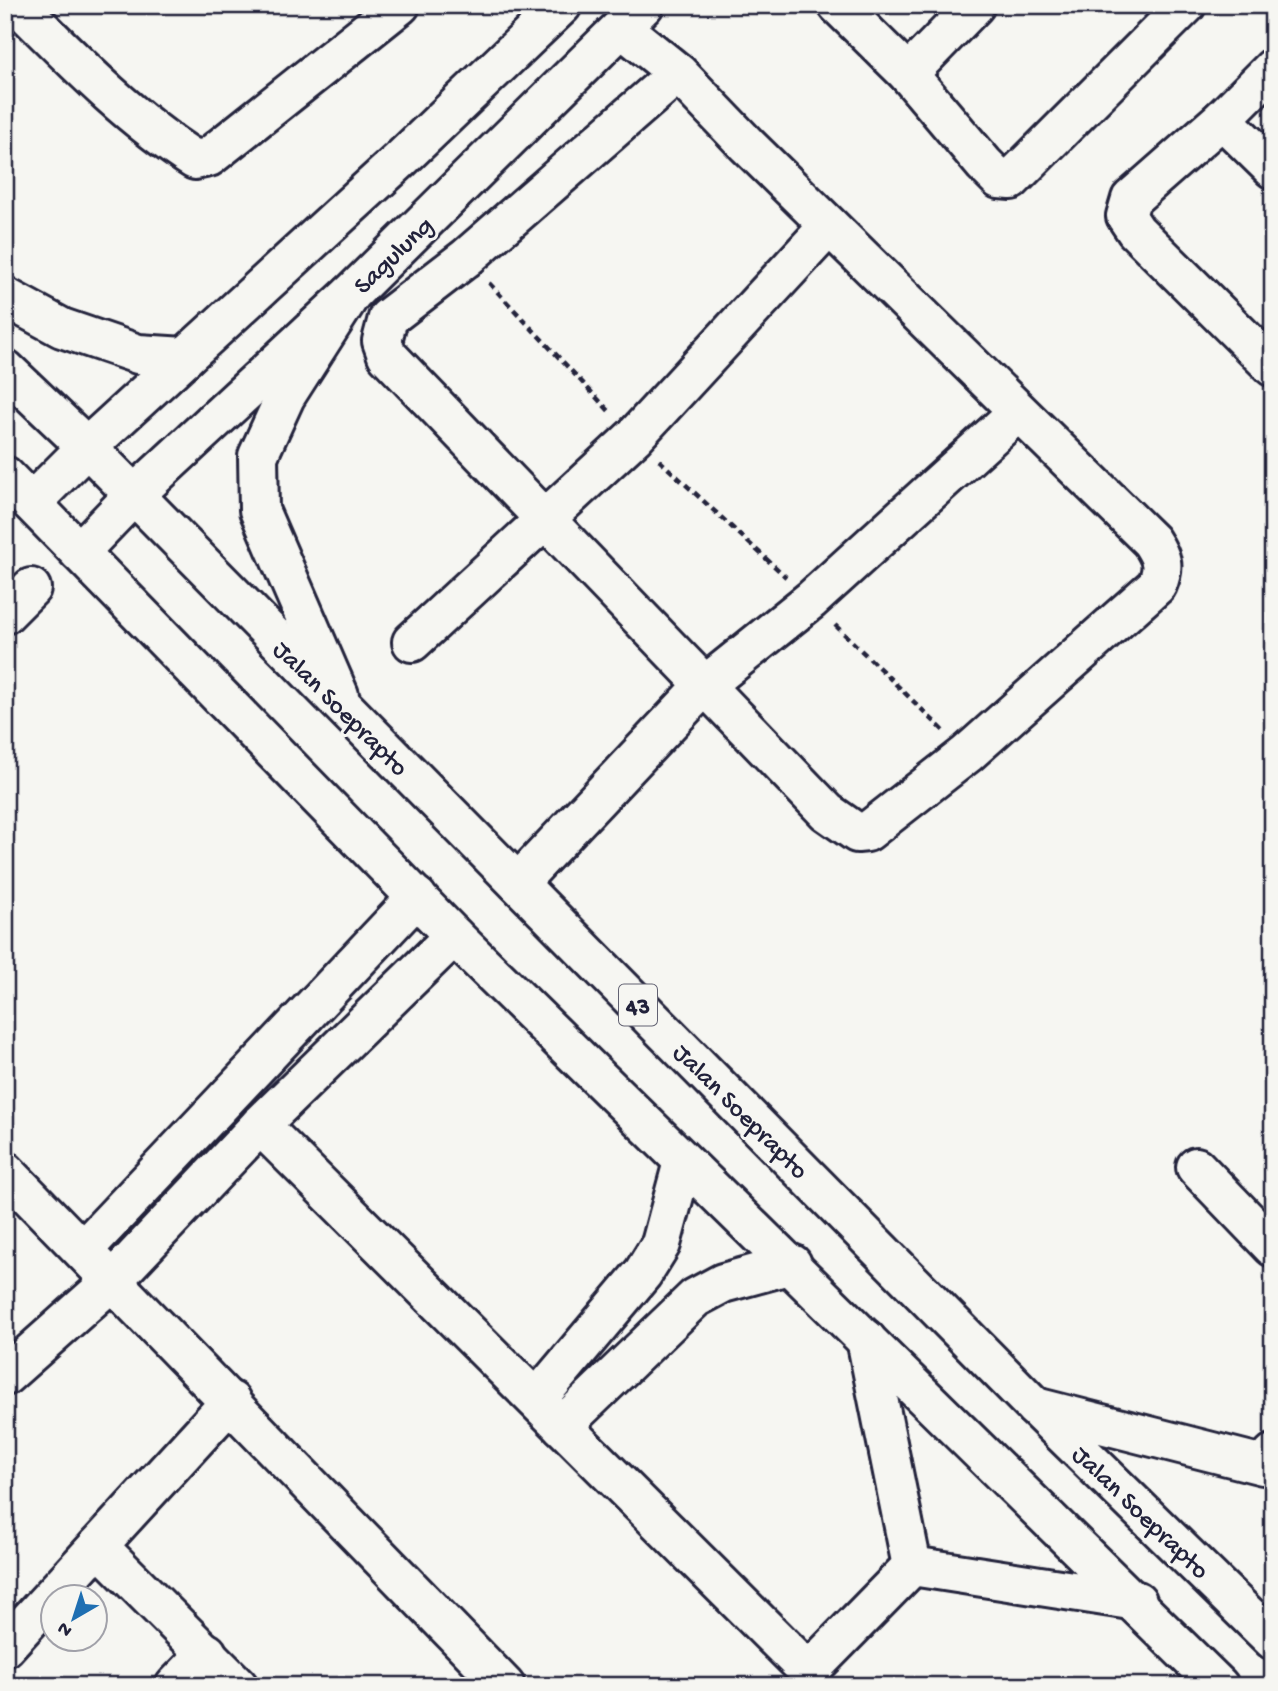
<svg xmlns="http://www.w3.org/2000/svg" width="1278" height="1691" font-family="'Gochi Hand',sans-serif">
<rect width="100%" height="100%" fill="#f6f6f2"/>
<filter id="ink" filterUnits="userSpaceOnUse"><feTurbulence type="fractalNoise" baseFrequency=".0143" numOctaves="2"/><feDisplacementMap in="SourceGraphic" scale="14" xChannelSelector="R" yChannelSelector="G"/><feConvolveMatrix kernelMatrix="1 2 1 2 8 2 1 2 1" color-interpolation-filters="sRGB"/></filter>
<g filter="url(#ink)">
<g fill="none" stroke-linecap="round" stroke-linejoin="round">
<!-- minor casing -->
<g stroke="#22223b" stroke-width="44">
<g id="minor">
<path d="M18 5C73 60 129 118 195 160L209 157 400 5"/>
<polyline points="838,5 908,74 984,164 999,179 1011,180 1186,5"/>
<path d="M622 28 678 73 747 145 1151 541C1162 558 1165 566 1157 585L967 754 867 832 857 833 827 812 387 355 382 341 388 318 466 258 678 73"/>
<polyline points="1273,68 1222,119 1131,199 1126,216 1136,231 1273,367"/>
<polyline points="908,74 975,5"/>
<polyline points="1222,119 1273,169"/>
<polyline points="32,502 87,447 399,161 562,5"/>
<polyline points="79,552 133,496 351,294 644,5"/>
<polyline points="5,614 31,588"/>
<polyline points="412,642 634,437 829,226"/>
<polyline points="518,883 704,686 811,600 1018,412"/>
<polyline points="260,1125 799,1662 808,1668 815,1665 912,1566"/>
<polyline points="1196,1167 1273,1247"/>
<polyline points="5,1171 505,1686"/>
<polyline points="83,1250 417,897"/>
<polyline points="866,1339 912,1566"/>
<polyline points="5,1376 113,1280 260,1125 454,936"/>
<polyline points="537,1399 643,1273 661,1244 683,1162"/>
<polyline points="1035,1407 1263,1465 1273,1454"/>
<polyline points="562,1426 695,1298 723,1283 792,1264"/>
<polyline points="98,1546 238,1686"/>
<polyline points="912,1566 1137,1601"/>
<polyline points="5,1647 231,1401"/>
<polyline points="175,1686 207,1653"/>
</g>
</g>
<!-- highway casing -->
<g stroke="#22223b" stroke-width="44">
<g id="highway">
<polyline points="5,297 62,328 138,354 185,357"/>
<polyline points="5,369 87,447 1035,1407 1273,1640"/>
<polyline points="5,476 454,936 1219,1686"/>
<polyline points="339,695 259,510 258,456 285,397 351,294"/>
</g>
</g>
<!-- path -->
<g stroke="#22223b" stroke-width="4.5" stroke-dasharray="7 5" stroke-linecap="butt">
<polyline points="489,283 610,412"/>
<polyline points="659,460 786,577"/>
<polyline points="835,625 944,731"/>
</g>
<!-- minor -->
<use href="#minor" stroke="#f6f6f2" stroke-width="38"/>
<!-- highway -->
<use href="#highway" stroke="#f6f6f2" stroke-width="38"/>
</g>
</g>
<g text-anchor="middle" stroke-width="6" stroke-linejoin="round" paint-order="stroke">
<!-- shield labels -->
<rect fill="#f6f6f2" stroke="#626272" stroke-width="2" x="619" y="984.5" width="38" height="41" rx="5"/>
<g font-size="24" font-weight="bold" fill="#22223b">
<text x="638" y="1013">43</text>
</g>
<!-- street labels -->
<g font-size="26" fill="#22223b" stroke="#f6f6f2">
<text transform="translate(392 254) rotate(-44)" y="9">Sagulung</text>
<text transform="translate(342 707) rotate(45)" y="9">Jalan Soeprapto</text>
<text transform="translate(742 1110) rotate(45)" y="9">Jalan Soeprapto</text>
<text transform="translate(1142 1511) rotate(44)" y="9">Jalan Soeprapto</text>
</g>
</g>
<!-- margin -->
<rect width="1278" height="1691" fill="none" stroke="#f6f6f2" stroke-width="28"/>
<rect x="14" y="14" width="1250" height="1663" fill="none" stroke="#22223b" stroke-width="2.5" filter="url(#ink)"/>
<!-- north arrow -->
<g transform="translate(74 1618) rotate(219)"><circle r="33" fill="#f6f6f2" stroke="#a1a1a9" stroke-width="2"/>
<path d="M0-5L12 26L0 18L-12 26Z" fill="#1f6fb2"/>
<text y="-10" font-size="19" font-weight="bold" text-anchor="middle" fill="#22223b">N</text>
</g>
</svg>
